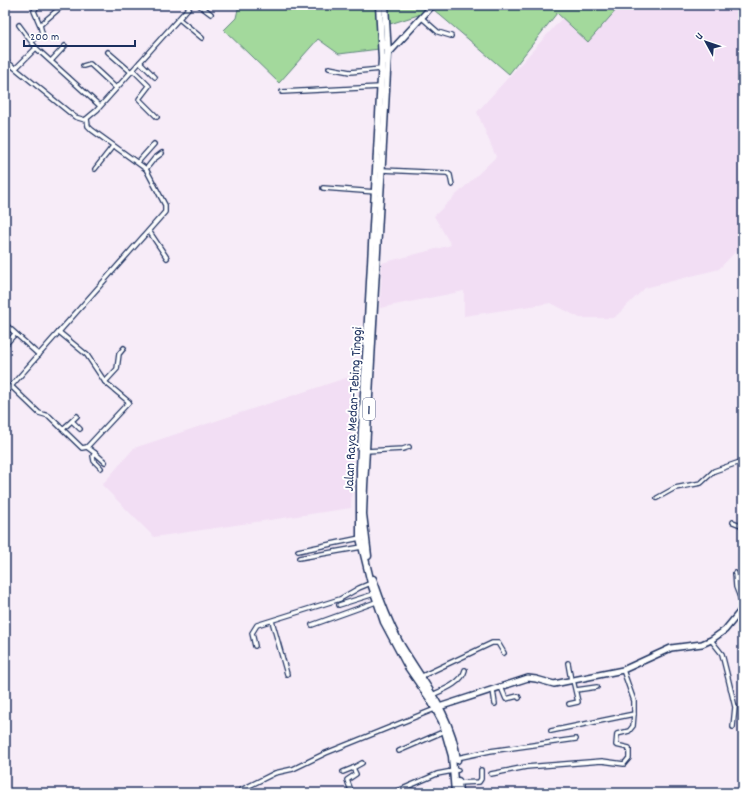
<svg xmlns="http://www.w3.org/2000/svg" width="748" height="798" font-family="Dekko,sans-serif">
<rect width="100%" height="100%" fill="#f7ecf8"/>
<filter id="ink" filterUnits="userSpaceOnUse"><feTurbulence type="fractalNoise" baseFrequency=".025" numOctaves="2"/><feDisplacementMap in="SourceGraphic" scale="8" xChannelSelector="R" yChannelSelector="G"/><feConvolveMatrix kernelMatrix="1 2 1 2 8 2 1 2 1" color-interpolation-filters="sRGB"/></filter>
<g filter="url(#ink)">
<!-- built -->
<g fill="#f2def4">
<polygon points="574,5 743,5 743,244 719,269 645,288 614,318 580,318 551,303 464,316 464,291 380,308 382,263 451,245 434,216 496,157 477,112"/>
<polygon points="355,375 351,508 154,537 102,485 134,448"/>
</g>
<!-- green -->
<g fill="#a3d99c" stroke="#5f847d">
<polygon points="239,5 376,5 379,49 339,54 318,39 279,83 224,30 236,18"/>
<polygon points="387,5 611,5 617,9 588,42 557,13 509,74 434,10 390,24"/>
</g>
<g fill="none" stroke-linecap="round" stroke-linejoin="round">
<!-- street casing -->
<g stroke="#1b2f5e" stroke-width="6">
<g id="street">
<polyline points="38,5 34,11 40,25"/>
<polyline points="199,5 211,14"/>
<polyline points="422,18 438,32 451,36"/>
<polyline points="179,19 202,38"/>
<polyline points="19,25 36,48 100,106"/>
<polyline points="32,41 42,33 40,25 61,7"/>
<polyline points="108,52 131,72"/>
<polyline points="5,60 75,117 85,120 97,110 191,5"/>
<polyline points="51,61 65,46"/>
<polyline points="140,62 155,77"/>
<polyline points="83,66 90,64 116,88"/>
<polyline points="16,68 36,48"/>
<polyline points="329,68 350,72 381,69"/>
<polyline points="133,70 149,86 139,99 157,117"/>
<polyline points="282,92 380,87"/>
<polyline points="138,162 154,144"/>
<polyline points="95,169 113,146"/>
<polyline points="146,169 154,159 162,153"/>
<polyline points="382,170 447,173 450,175 452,185"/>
<polyline points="323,188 376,192"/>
<polyline points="149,231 167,258"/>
<polyline points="5,324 39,355"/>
<polyline points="5,345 15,334"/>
<polyline points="105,382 117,369 119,354 124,348"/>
<polyline points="11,386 39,413 49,416 82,448 87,447 129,402 105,382 87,355 59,332"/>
<polyline points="5,393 165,212 165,205 146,169 92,130 88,126 87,119"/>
<polyline points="72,421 80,429"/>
<polyline points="63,429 77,416"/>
<polyline points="87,447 95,453 93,456 94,461 101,468"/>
<polyline points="366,451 403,449 409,447"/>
<polyline points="95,453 105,462"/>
<polyline points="657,498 675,488 701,483 714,471 743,461"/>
<polyline points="733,522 743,526"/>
<polyline points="298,551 360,538"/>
<polyline points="299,558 362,547"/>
<polyline points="735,573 736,587 743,605"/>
<polyline points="339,605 374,594"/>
<polyline points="272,621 287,674"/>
<polyline points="312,625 376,602"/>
<polyline points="711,640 722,654 728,678 735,707 733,727"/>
<polyline points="255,646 252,633 257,625 340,599 359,588 371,583"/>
<polyline points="568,663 571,680"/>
<polyline points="420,677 492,643 498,643 504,653"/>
<polyline points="501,687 506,699 518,696 519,698"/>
<polyline points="493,690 495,704"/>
<polyline points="576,690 597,687"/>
<path d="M432 695C443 690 462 683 465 670"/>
<polyline points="569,704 578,702 573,680"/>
<polyline points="551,731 634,714 634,701 623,670"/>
<polyline points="399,751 445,731"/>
<polyline points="457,758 490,751 576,739"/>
<polyline points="343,772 353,768"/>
<polyline points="491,774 526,767 602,761 624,764 629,758 629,748 616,745 617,734 629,731 633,726 634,714"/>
<polyline points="458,783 479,782 481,779 481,770"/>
<polyline points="241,790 275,773 293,769 326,753 435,709"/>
<polyline points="352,793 347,780 356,774 353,768 362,763"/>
<polyline points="393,793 437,774 458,770"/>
</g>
</g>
<!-- secondary casing -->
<g stroke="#1b2f5e" stroke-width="8">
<g id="secondary">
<polyline points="388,54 433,5"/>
<polyline points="436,708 528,678 536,679 554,684 623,670 671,648 702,644 711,640 725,630 743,608"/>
</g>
</g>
<!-- highway casing -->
<g stroke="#1b2f5e" stroke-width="9">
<g id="highway">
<polyline points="379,5 382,59 360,468 360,538 371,583 384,622 408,667 430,699 442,721 452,756 455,793"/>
<polyline points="368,556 363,514 364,486 388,54 385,5"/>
<path d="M373 579C380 600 389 623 399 642 421 680 452 715 457 760"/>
<polyline points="458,781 459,793"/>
</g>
</g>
<!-- street -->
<use href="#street" stroke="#fff" stroke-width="3.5"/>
<!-- secondary -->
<use href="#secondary" stroke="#fff" stroke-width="5"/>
<!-- highway -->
<use href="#highway" stroke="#fff" stroke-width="6"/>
</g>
</g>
<g text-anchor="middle" stroke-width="4" stroke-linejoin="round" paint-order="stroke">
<!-- shield labels -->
<rect fill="#fff" stroke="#5f6d8e" stroke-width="1" x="363" y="398" width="12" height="22" rx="3"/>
<g font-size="13" font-weight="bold" fill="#1b2f5e">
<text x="369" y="414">1</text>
</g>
<!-- street labels -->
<g font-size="14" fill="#1b2f5e" stroke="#fff">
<text transform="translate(352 409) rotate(-87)" y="5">Jalan Raya Medan-Tebing Tinggi</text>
</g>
</g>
<!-- margin -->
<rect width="748" height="798" fill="none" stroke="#fff" stroke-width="20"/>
<rect x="10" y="10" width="728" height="778" fill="none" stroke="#1b2f5e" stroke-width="1.5" filter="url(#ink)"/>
<!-- north arrow -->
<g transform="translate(706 42) rotate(310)" stroke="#ffffff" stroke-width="3" paint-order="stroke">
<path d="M0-3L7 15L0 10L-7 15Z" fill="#1b2f5e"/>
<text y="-6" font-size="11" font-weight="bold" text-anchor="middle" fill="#1b2f5e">U</text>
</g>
<!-- scale -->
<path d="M24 40v6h111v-6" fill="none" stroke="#1b2f5e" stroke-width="2"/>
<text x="30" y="40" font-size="12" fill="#1b2f5e" stroke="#ffffff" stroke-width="3" paint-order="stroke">200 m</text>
</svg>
